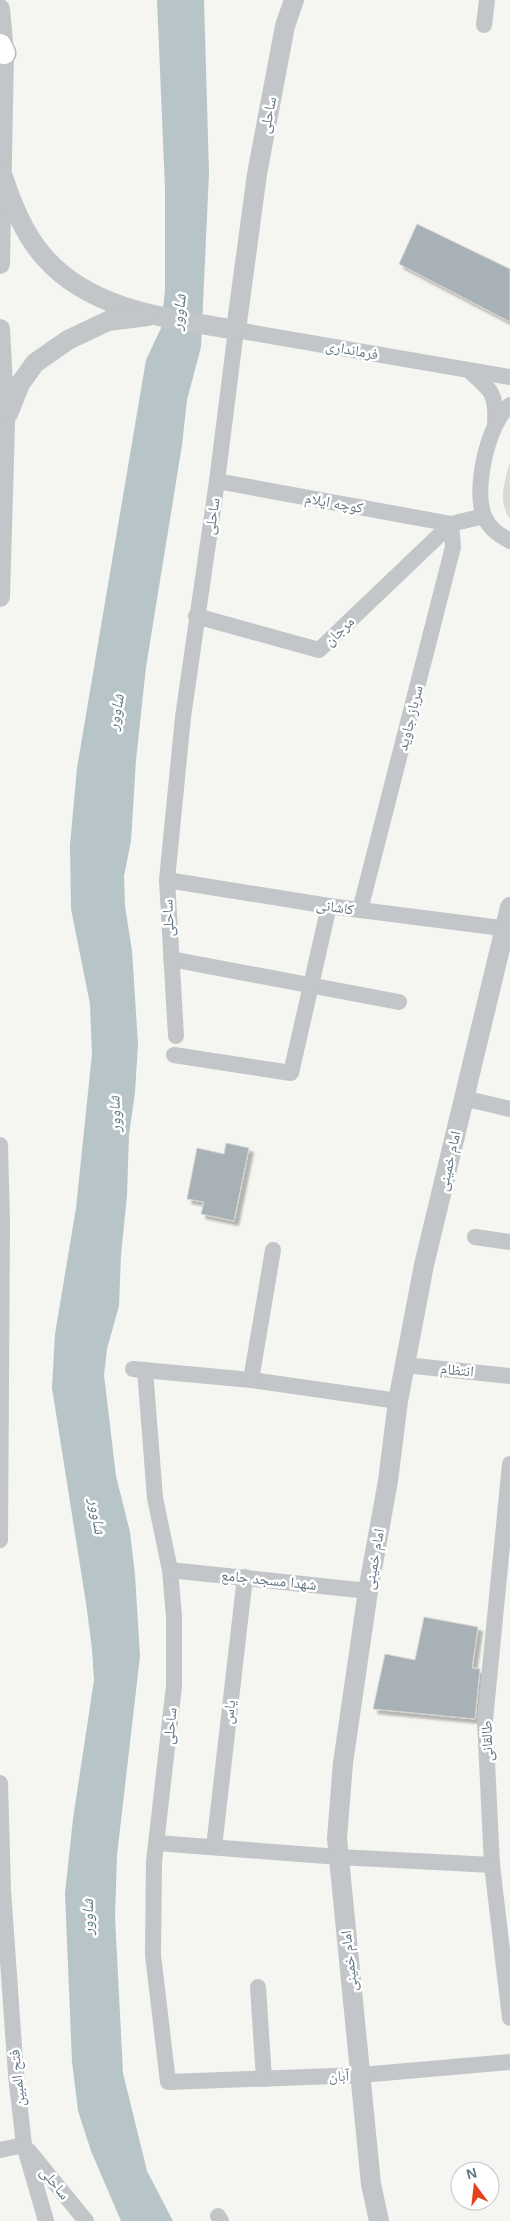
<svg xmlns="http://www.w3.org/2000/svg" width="510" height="2221" font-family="Arial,'Noto Naskh Arabic',sans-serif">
<defs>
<filter id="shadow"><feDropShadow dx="4.5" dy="4.5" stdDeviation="1" flood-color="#0004"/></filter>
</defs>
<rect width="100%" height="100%" fill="#f5f5f1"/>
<!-- green -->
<path fill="#d6dcd2" d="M510 462V519C497 500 505 482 510 462Z"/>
<!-- water -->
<polygon fill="#b7c5c8" points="157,0 204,0 209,173 201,347 187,400 182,445 146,667 136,760 131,841 124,876 125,906 132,951 138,1044 135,1092 129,1135 127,1195 121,1255 119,1306 107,1349 104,1375 116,1476 130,1532 135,1575 140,1656 117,1855 115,1917 123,2073 147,2171 173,2221 121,2221 91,2151 78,2111 72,2061 65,1893 73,1819 94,1680 92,1649 86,1603 52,1388 55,1334 76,1208 92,1054 90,1004 71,909 70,845 77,768 146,360 161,328 165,290 165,188"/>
<!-- building -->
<g fill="#a8b1b6" stroke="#d6d6d4" filter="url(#shadow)">
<polygon points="417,224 510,269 510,322 399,264"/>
<polygon points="226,1143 249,1148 234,1221 201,1214 204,1202 187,1199 197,1148 224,1154"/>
<polygon points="424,1617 478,1627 472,1668 480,1669 475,1719 373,1709 385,1654 415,1660"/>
</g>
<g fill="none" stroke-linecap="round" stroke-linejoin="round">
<!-- secondary casing -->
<g stroke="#b4babe" stroke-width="25">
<polyline id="secondary" points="0,45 4,53"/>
</g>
<!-- minor -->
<g stroke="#c2c6c9" stroke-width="16">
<polyline points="484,25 487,0"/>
<path d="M468 370C491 390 497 393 495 424"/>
<path d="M510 405C488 422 472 492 485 518 490 529 499 535 510 541"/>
<polyline points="217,481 451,524 484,516"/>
<polyline points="196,616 319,650 451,524"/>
<polyline points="167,880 329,906 510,929"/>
<polyline points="360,910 453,547 451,524"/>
<polyline points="171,959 399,1002"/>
<polyline points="176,1036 167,880 183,717 217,481 236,330 510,377"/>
<polyline points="174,1055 291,1073 329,906"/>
<polyline points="463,1098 510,1109"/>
<polyline points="0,1145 2,1223 0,1540"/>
<polyline points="475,1237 510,1242"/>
<polyline points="405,1365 510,1376"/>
<polyline points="133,1369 251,1380 398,1401"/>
<polyline points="145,1370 155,1498 170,1570 174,1616 174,1686 154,1862 153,1955 168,2082 361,2075 510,2062"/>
<polyline points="251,1380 273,1250"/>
<polyline points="510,1464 485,1720 492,1865 510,2018"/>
<polyline points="170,1570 368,1591"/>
<polyline points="0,1783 3,1890 16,2075 24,2145 46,2221"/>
<polyline points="157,1843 339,1857 492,1865"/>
<polyline points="214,1847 245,1577"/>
<polyline points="258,1987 264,2079"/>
<polyline points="0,2150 24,2145"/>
<polyline points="29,2151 86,2221"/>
<polyline points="218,2216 221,2221"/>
</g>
<!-- tertiary -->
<g stroke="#c2c6c9" stroke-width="20">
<polyline points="0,9 4,53 0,264"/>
<path d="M2 174C12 204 24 235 46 259 94 312 170 318 236 330L257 174 285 26 294 0"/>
<polyline points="0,329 5,423 0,597"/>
<polyline points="8,414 20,384 35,363 68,340 108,321 148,316"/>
<polyline points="379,2221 371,2184 337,1838 343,1763 368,1591 388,1481 398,1401 424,1265 510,907"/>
</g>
<!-- secondary -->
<use href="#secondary" stroke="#fff" stroke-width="22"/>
</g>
<g text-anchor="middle" stroke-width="5" stroke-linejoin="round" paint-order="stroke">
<!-- street labels -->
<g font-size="15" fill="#637683" stroke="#fff">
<text transform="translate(268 115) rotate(-79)" y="5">ساحلی</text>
<text transform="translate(352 350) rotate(10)" y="5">فرمانداری</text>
<text transform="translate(334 503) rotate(10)" y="5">کوچه ایلام</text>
<text transform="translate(212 516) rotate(-81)" y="5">ساحلی</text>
<text transform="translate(339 631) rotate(-44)" y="5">مرجان</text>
<text transform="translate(410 718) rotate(-76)" y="5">سرباز جاوید</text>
<text transform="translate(335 907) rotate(8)" y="5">کاشانی</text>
<text transform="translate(168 918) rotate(-92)" y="5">ساحلی</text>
<text transform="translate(449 1161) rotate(-77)" y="5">امام خمینی</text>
<text transform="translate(457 1370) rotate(6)" y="5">انتظام</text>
<text transform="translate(374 1559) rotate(-80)" y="5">امام خمینی</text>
<text transform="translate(269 1580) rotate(6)" y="5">شهدا مسجد جامع</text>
<text transform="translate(229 1712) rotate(-83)" y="5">یاس</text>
<text transform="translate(170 1726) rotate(-85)" y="5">ساحلی</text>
<text transform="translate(487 1741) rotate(-92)" y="5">طالقانی</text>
<text transform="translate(349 1961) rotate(-96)" y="5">امام خمینی</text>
<text transform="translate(339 2076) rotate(-2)" y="5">آبان</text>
<text transform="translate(17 2078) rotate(-96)" y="5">فتح المبین</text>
<text transform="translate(55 2183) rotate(51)" y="5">ساحلی</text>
</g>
<!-- water labels -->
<g font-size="16" font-style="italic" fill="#5f7980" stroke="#fff">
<text transform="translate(178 312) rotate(-83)" y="6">شاوور</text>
<text transform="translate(115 712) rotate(-80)" y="6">شاوور</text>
<text transform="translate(114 1114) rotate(-92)" y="6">شاوور</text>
<text transform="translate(98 1516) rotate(81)" y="6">شاوور</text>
<text transform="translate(87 1917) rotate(-90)" y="6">شاوور</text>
</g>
</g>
<!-- north arrow -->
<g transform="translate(475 2186) rotate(345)"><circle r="24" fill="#ffffff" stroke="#c1c8cd"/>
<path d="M0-4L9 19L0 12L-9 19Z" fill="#e7421f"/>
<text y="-8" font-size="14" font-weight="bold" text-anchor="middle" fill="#637683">N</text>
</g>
</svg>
